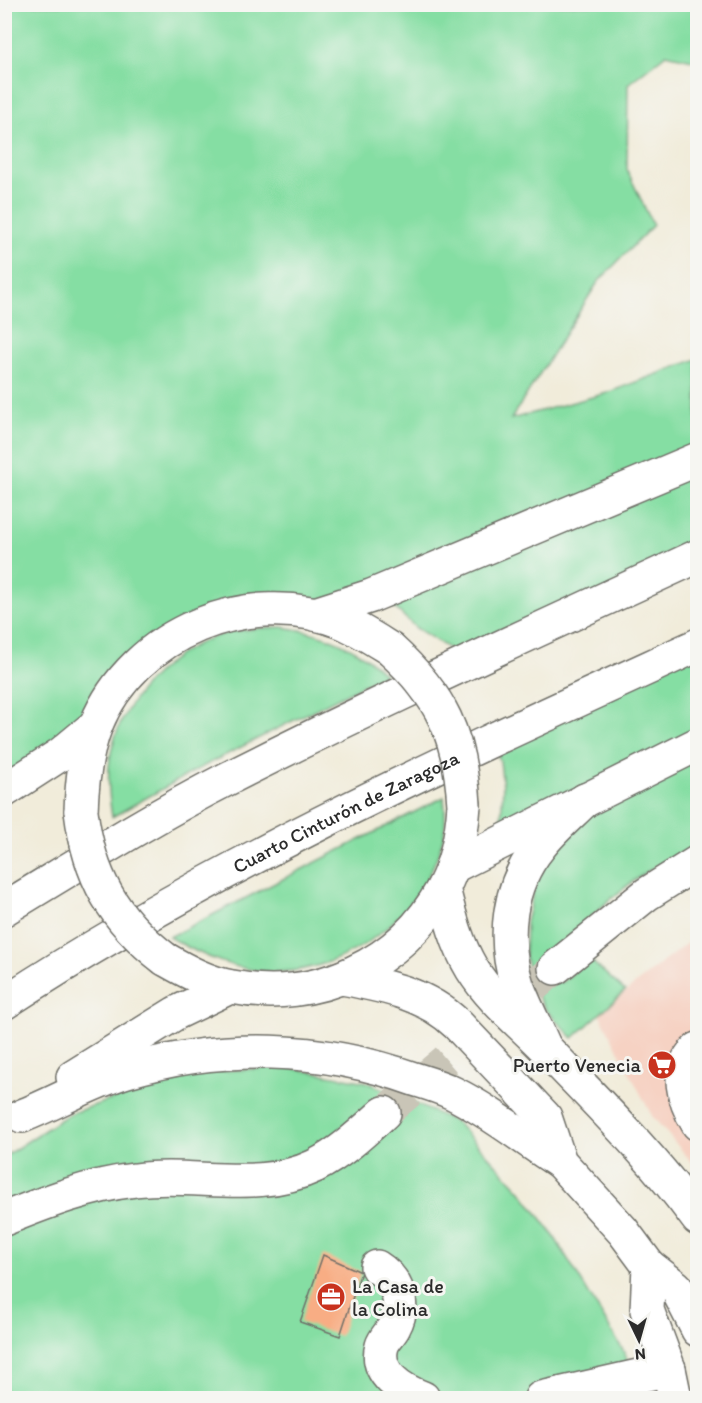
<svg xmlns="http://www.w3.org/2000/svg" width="702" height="1403" font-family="Itim,sans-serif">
<rect width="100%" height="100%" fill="#f6f6f2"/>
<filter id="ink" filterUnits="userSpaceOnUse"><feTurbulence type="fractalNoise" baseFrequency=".0167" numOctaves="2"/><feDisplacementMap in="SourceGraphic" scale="12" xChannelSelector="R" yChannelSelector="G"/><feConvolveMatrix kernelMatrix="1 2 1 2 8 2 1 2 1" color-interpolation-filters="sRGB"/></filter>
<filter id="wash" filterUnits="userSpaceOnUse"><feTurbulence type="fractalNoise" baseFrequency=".008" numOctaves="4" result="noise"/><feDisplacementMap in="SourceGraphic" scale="24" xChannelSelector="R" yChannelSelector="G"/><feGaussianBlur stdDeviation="1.35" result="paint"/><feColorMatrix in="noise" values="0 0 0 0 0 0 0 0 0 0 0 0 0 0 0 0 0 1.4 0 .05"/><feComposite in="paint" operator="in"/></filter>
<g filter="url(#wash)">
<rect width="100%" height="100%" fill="#f1ecda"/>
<!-- built -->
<polygon fill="#f6d2c3" points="697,935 697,1168 652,1116 599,1013"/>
<!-- green -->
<g fill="#85dea3" stroke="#588467" stroke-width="1.5">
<polygon points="5,5 697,5 697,61 666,54 628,84 627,170 653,225 598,282 511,419 607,393 697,359 697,556 463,665 448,648 416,628 395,608 371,596 211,620 5,791"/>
<path d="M282 627C322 632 357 646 385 674L198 769 112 817C109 798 107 777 110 758 119 700 172 647 227 633 245 629 264 628 282 627Z"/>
<path d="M697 645V846C685 852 672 857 660 864 620 886 576 930 544 963L561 983 589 959 625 991 573 1038 546 1010 538 997 525 957 526 922 533 893 541 872 500 842 503 787 500 761 492 740Z"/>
<path d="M444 797C445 812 447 827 442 842 422 914 352 970 277 972 238 972 202 956 169 937Z"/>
<polygon points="285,1067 367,1082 456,1122 520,1190 552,1233 623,1350 645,1398 5,1398 5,1156 69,1114 189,1073"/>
</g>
<g id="blocks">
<!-- building -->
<polygon fill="#f8ad84" points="323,1255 361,1272 340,1336 300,1322"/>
</g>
</g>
<g filter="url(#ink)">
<use href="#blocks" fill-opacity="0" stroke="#706f68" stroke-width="1.5"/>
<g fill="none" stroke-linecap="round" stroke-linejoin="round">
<!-- minor-tunnel -->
<polyline stroke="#c9c5b7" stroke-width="33" stroke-dasharray="33 16" stroke-linecap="butt" points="384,1113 555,968"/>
<!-- minor casing -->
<g stroke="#706f68" stroke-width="36">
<g id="minor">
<polyline points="555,968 647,894 698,862"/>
<path d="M698 1049C673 1070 684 1101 698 1124"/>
<path d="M4 1219C46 1202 90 1185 135 1180 194 1172 259 1193 315 1166 341 1153 363 1132 384 1113"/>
<polyline points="649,1266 647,1310 669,1369 675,1398"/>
<path d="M377 1267C398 1280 406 1305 394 1327 391 1333 384 1339 382 1346 374 1373 401 1390 423 1398"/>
<polyline points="541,1398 669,1369"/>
</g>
</g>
<!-- major casing -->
<g stroke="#706f68" stroke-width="36">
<g id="major">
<path d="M81 811C82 781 85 753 96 725 134 632 249 586 342 622 359 629 374 639 390 649"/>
<path d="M443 888C450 917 457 944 472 969 491 1000 521 1023 546 1049 599 1104 653 1157 698 1219"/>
<path d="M165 959C186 971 208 983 232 987 316 1004 402 964 443 888 457 862 462 834 464 805"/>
<path d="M342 978C385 986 425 993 457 1024L545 1117 560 1162 623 1231 649 1266 676 1287 698 1330"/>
</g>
</g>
<!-- highway casing -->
<g stroke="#706f68" stroke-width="36">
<g id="highway">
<polyline points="315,614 371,596 698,459"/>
<polyline points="4,791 61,754 96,725"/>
<polyline points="452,867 698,744"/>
<path d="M4 909C77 865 149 819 225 780 380 701 539 630 698 556"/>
<path id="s1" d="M4 1003C221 861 463 753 698 645"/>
<path d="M545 1048C536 1027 525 1006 517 985 502 937 508 885 540 846 553 829 570 815 585 800"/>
<polyline points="73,1077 176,1013 230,987"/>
<path d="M22 1116C57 1102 91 1082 127 1071 222 1043 321 1046 414 1079 427 1083 441 1087 453 1093 491 1112 524 1139 560 1162"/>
</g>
</g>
<!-- minor -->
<use href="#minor" stroke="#fff" stroke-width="33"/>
<!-- major -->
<use href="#major" stroke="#fff" stroke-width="33"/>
<!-- highway -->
<use href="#highway" stroke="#fff" stroke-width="33"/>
<!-- major-bridge casing -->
<g stroke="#706f68" stroke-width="36" stroke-linecap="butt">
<g id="major-bridge">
<path d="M390 649C442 696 460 736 464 805"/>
<path d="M81 811C89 876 113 919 165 959"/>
</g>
</g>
<!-- major-bridge -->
<use href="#major-bridge" stroke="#fff" stroke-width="33"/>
</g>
</g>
<!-- icons -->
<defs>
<g id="supermarket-disc" transform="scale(1.5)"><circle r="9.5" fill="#c8321e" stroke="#f6f6f2"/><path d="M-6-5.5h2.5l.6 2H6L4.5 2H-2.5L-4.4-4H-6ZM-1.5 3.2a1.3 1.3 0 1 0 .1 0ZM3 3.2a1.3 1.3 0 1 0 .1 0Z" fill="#fff"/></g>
<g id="office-disc" transform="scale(1.5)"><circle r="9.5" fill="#c8321e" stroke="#f6f6f2"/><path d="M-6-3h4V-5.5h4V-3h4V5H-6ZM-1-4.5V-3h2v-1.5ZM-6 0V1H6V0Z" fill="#fff"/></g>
</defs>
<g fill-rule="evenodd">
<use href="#supermarket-disc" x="662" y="1065"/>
<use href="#office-disc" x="331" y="1297"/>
</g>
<g text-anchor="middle" stroke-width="6" stroke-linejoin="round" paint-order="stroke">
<!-- street labels -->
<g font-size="20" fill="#2b2b2b" stroke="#f6f6f2">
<text dy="7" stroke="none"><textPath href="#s1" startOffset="392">Cuarto Cinturón de Zaragoza</textPath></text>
</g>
<!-- poi labels -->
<g font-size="20" fill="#2b2b2b" stroke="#f6f6f2" text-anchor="end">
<text x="641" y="1072">Puerto Venecia</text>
<text x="352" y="1293" text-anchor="start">La Casa de<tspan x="352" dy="23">la Colina</tspan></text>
</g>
</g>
<!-- margin -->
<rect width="702" height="1403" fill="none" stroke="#f6f6f2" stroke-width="24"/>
<!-- north arrow -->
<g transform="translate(639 1340) rotate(175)" stroke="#f6f6f2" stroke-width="4.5" paint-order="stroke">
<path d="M0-4.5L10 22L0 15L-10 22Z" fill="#2b2b2b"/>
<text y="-9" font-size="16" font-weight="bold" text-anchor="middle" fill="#2b2b2b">N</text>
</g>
</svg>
